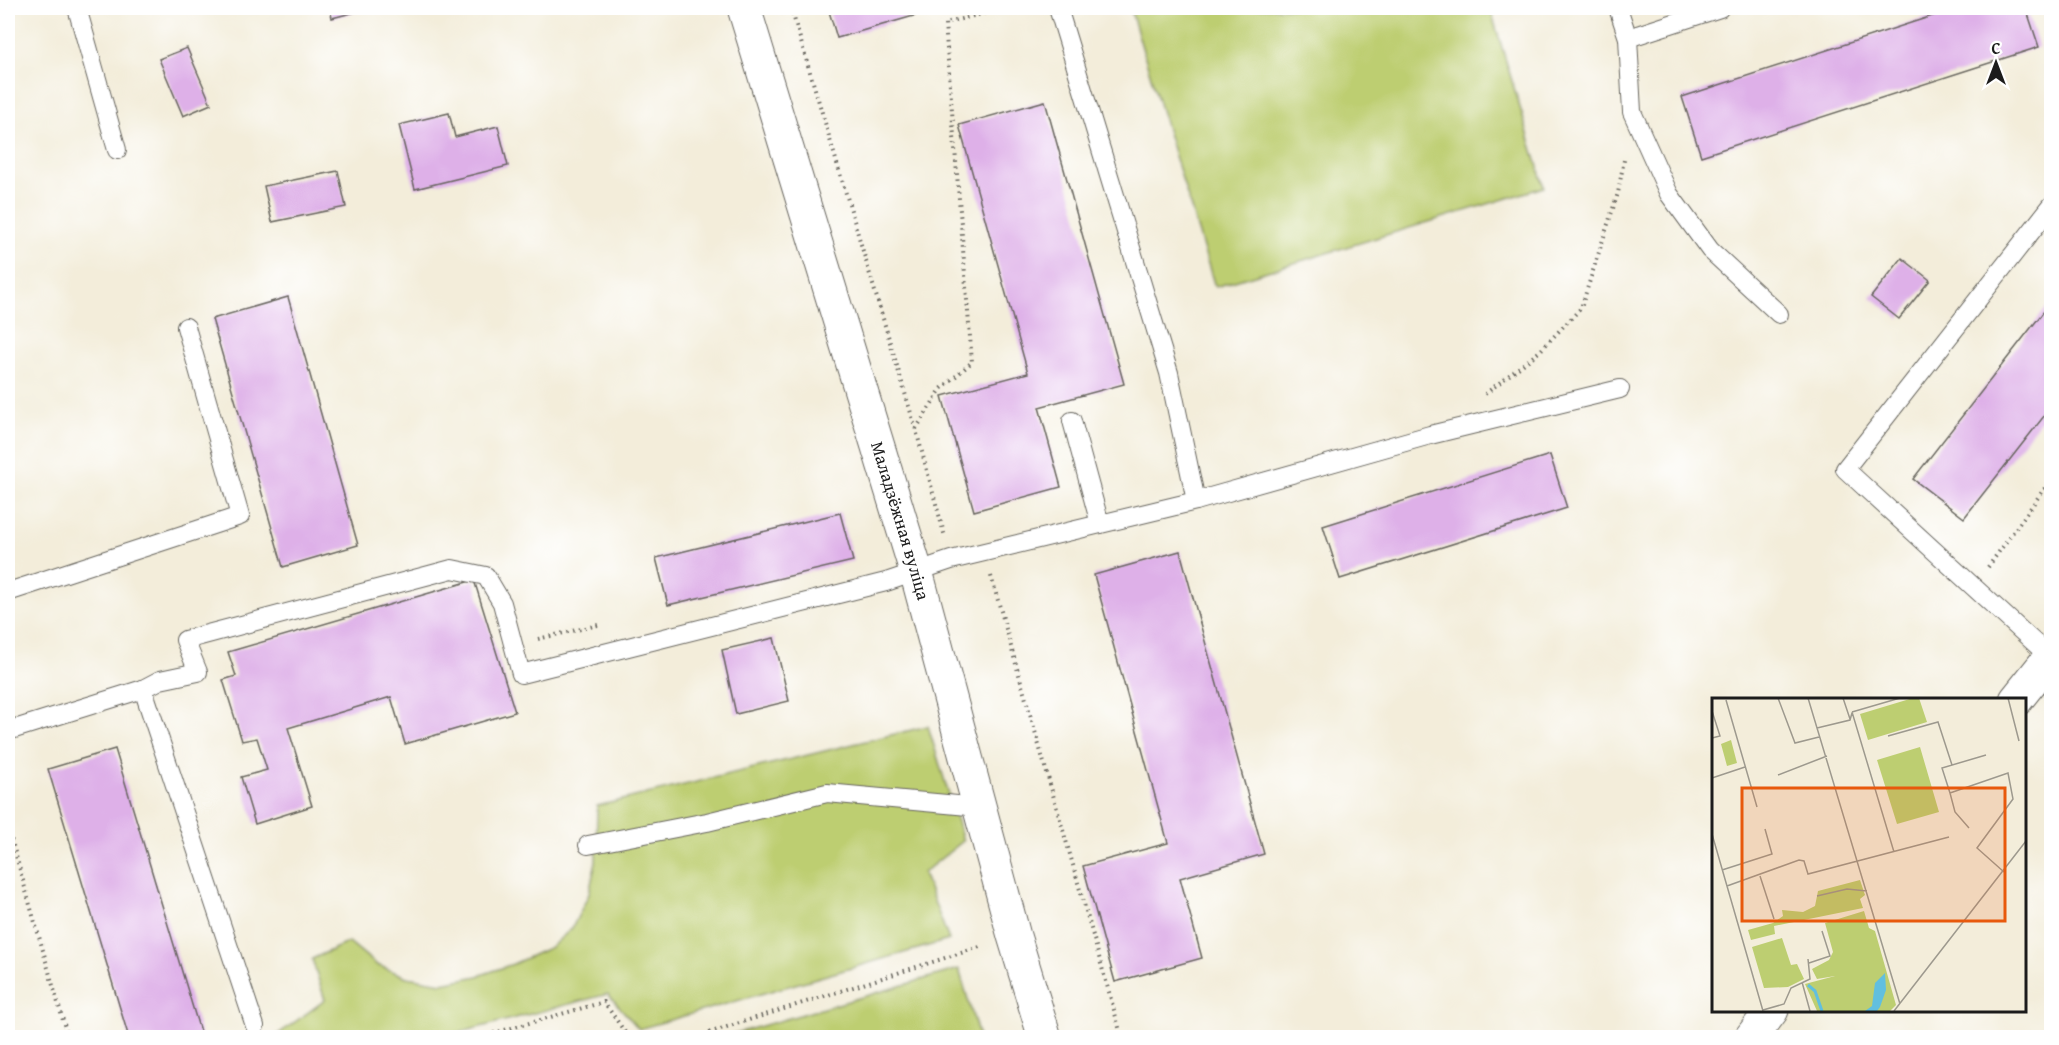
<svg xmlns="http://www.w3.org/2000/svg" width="2059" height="1045" font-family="'Gentium Book Plus',serif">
<rect width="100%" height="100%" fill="#fff"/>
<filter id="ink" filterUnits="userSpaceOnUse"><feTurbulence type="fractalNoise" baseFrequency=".0167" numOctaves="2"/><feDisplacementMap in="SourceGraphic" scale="12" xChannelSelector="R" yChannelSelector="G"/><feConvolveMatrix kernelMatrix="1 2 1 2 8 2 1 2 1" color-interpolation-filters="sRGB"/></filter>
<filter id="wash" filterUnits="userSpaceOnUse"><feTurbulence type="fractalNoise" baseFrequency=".008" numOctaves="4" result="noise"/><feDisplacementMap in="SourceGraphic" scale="24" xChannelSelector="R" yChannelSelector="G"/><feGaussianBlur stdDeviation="1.35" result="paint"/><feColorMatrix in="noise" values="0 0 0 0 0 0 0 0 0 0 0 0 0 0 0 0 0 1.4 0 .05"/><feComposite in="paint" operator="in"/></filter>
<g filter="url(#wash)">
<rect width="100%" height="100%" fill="#f3edda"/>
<!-- green -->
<g fill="#bdce71" stroke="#6c7546" stroke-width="1.5">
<polygon points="1130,8 1490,8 1544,187 1215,287"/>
<polygon points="928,726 963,841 923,873 949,940 639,1029 608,994 442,1037 273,1038 325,1000 312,959 349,942 377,965 407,977 442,983 478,976 513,964 551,947 572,928 589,894 596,861 597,806"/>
<polygon points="959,969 979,1037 723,1037"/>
</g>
<g id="blocks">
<!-- building -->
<g fill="#deb0e8">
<polygon points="330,8 371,8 332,18"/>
<polygon points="828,8 922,8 924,13 837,38"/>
<polygon points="1957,8 2026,8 2039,47 1701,156 1682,97"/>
<polygon points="187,48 211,104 183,116 159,59"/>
<polygon points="1045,101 1124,384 1039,407 1061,487 974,511 942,396 1028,373 959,125"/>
<polygon points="449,113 455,137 498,126 508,166 415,189 399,125"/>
<polygon points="338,171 346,207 272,222 264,186"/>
<polygon points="1902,258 1930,280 1899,319 1871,297"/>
<polygon points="288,297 358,545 283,567 212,319"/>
<polygon points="2052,301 2052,406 1964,518 1913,479"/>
<polygon points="1550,455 1567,508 1340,579 1323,526"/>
<polygon points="840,513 853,561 668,605 656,558"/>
<polygon points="1180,551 1264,854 1180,878 1202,958 1115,982 1083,866 1168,843 1094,575"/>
<polygon points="474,580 515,712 405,744 391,697 288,728 312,806 255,824 241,777 267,770 257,738 242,741 223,680 236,676 228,652"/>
<polygon points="774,638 789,701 736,714 722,650"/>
<polygon points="115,749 202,1038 129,1038 48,769"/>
</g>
</g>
</g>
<g filter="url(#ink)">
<use href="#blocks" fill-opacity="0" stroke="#67655e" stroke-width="1.5"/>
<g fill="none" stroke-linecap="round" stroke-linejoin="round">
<!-- service casing -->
<g stroke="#67655e" stroke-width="20">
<g id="service">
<polyline points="77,8 117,150"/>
<polyline points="1058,8 1169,373 1196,501"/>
<polyline points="1618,8 1628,38 1720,8"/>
<polyline points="1628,38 1632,112 1669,194 1710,250 1779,314"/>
<polyline points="1072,421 1100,524"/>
<polyline points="8,592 240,516 186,327"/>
<polyline points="2050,657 1845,469 2052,205"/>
<polyline points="143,689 255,1026"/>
<polyline points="8,731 143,689 160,680 198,672 185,640 452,569 486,576 502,603 521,674 886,582 951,560 1196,501 1430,435 1620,389"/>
<polyline points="588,845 707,822 827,793 979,807"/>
</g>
</g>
<!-- minor casing -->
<g stroke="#67655e" stroke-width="35">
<g id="minor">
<path id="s1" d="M744 8 916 571 1014 936 1045 1038"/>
</g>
</g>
<!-- secondary casing -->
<g stroke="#67655e" stroke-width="35">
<g id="secondary">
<polyline points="2016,700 2052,655"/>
<polyline points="1751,1038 1772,1010"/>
</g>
</g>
<!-- path -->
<g stroke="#67655e" stroke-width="4" stroke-dasharray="1.5 4.5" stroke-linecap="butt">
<polyline points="791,8 916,430 945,537"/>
<polyline points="1485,394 1540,351 1581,308 1618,193 1624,160"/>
<polyline points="916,429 941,389 972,362 945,23 1006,8"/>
<polyline points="1988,567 2052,478"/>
<polyline points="991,576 1122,1038"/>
<polyline points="538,639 598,625"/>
<polyline points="8,828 68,1038"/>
<polyline points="476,1038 604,1002 629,1038"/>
<polyline points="692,1038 983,946"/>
</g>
<!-- service -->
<use href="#service" stroke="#fff" stroke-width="18"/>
<!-- minor -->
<use href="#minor" stroke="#fff" stroke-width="33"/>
<!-- secondary -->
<use href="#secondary" stroke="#fff" stroke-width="33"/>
</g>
</g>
<g text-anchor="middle" stroke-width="6" stroke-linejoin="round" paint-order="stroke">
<!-- street labels -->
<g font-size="18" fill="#1c1c1c" stroke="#fff">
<text dy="6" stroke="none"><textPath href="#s1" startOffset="536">Маладзёжная вуліца</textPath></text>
</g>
</g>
<!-- overview -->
<g transform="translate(1712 698)">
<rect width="314" height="314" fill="#f3edda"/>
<path d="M201 0H207L215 24 156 42 148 16ZM19 42 25 65 15 68 9 46ZM208 49 227 114 185 126 165 62ZM148 182 153 197 148 201 151 210 62 228 63 236 39 242 36 232 61 225 71 218 70 212 91 214 103 208 106 193ZM152 213 157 230 163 233 184 307 178 313H105L93 286 123 278 105 281 100 271 117 262 121 254 113 225ZM70 240 79 267 85 266 92 281 76 289 52 290 40 249Z" fill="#bdce71"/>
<path d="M173 275 174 292 168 309 165 313H153L160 308 163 285Z" fill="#61bfdf"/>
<path fill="none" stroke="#61bfdf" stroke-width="3" d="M96 287 103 293 110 313"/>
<path fill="none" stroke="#9d998e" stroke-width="1.5" d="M66 0 83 45 107 39M96 0 188 306M131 0 138 21M296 0 307 43M14 2 45 109M0 13 8 38 0 40M140 14 182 154M140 14 188 0M105 30 138 22 140 15M176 38 226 24 240 67M274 57 230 70 238 95 296 75 301 101 265 150 292 174M66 77 115 58M0 80 33 69M238 95 243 114 257 130M0 136 51 313M10 172 60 156 53 131M48 178 62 221M15 188 87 162 92 163 96 176 237 139M105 198 135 191 155 193M97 265 118 258 110 233M90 284 98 313M51 312 72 306 79 290 98 281 96 261M182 313 314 143"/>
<path fill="#e8590c" fill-opacity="0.15" stroke="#e8590c" stroke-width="3" d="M30 90H293V223H30Z"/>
<rect width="314" height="314" fill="none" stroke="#1c1c1c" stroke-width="3"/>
</g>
<!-- margin -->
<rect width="2059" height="1045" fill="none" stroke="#fff" stroke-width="30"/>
<!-- north arrow -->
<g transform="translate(1996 63)" stroke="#ffffff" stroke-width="4.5" paint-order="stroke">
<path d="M0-4.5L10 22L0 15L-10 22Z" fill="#1c1c1c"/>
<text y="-9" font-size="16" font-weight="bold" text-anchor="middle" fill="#1c1c1c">С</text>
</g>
</svg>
